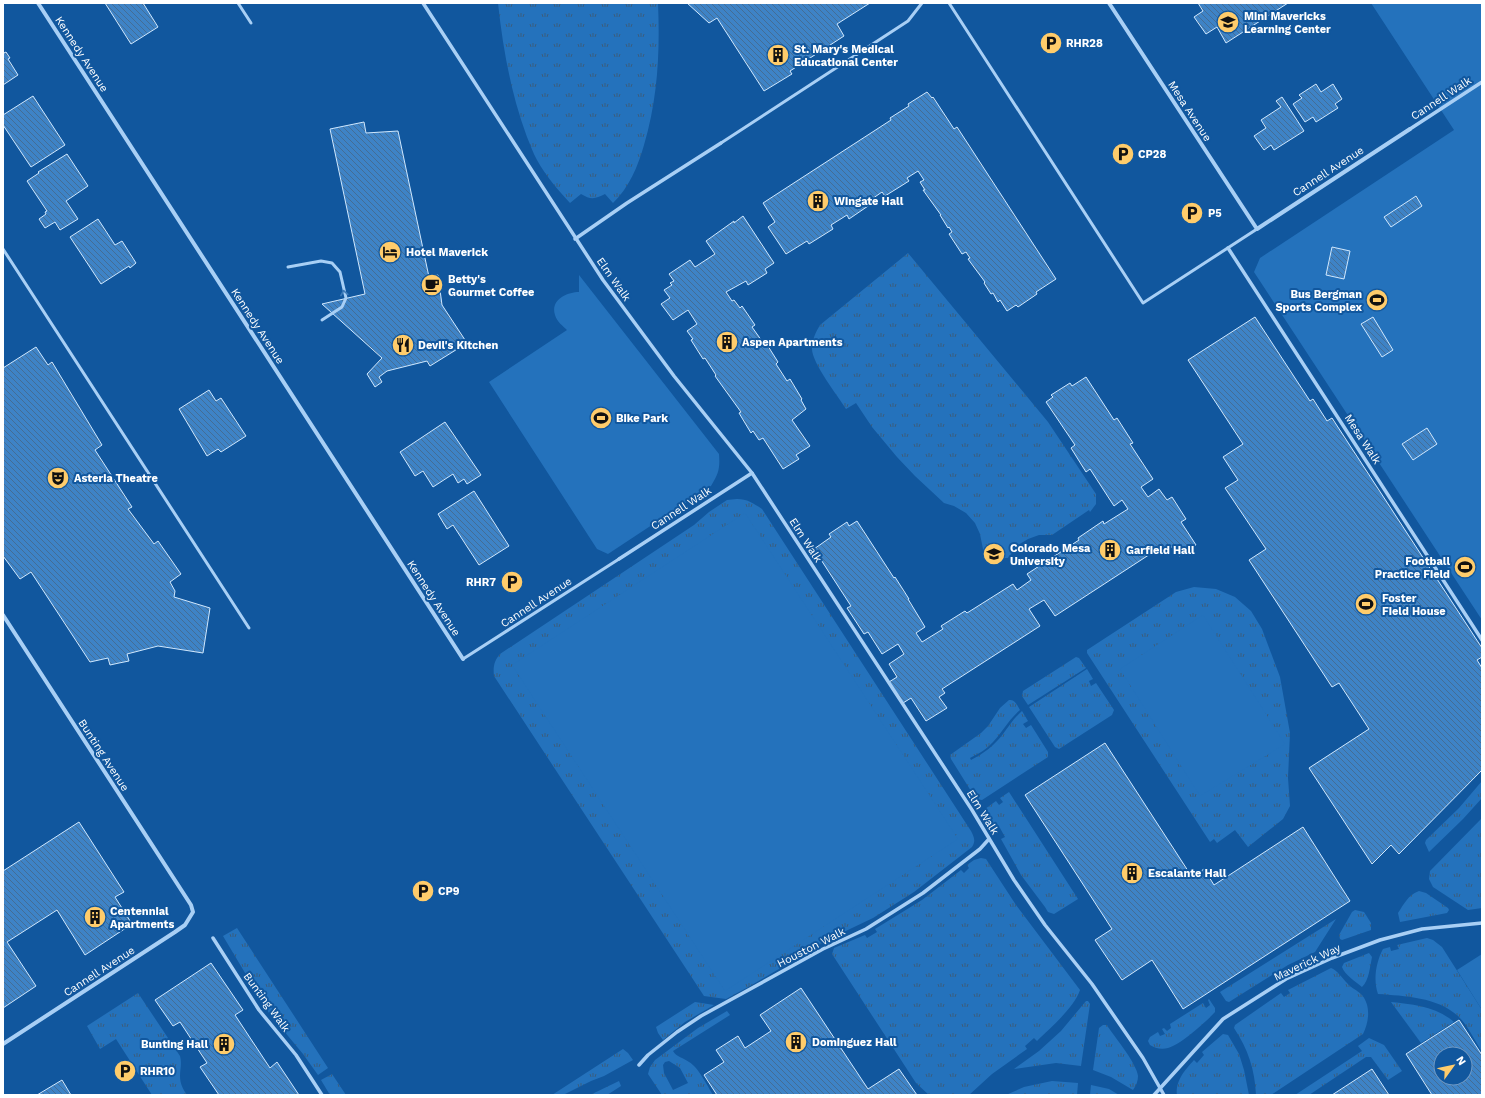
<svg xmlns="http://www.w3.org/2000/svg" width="1485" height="1098" font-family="'Work Sans',sans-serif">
<defs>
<pattern id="grass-tufts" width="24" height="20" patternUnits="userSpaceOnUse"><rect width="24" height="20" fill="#2472bc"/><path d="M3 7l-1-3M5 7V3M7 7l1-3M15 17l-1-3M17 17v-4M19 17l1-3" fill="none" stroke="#3a5d7e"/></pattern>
<pattern id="building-back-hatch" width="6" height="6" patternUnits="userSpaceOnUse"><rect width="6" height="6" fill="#3e83c6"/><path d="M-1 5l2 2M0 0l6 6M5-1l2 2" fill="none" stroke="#446d95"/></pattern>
</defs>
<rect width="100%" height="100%" fill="#11579e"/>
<!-- grass -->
<g fill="url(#grass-tufts)" fill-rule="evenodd">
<path d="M498 3H658C660 51 658 98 644 145 638 166 629 188 613 203L605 194C595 199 591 200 581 194L570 203C558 190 546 176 537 160 533 153 530 144 527 137 511 94 503 49 498 3Z"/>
<path d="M908 253 1048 422 1096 494V504L1090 512 1089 510 1052 535H1039L1028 539 1018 545 1008 558H998L989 555 983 549 980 534 975 523 966 513 954 506 944 503 915 476 897 457 872 427 856 403 846 409C838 396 812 363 812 349 812 339 816 332 820 325Z"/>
<path d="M737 499C747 499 753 503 762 509L971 831C974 837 976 841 972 847L914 892 873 918 831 938 750 986 726 999 704 996 494 676C493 667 494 661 500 654L694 525 709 512 727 500Z"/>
<polygon points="1194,587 1216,589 1235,597 1251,611 1262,629 1280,677 1290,733 1288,778 1290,806 1283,819 1248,847 1235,830 1217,843 1214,839 1210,842 1087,653 1087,650 1176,592"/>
<polygon points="1076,657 1079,658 1086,668 1028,705 1022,696 1023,691"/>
<polygon points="1087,669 1093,679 1089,681 1091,686 1096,683 1114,710 1112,715 1059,749 1055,747 1029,707"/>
<path d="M1009 700C1015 699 1017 705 1020 710 1008 720 1001 735 989 746 984 751 976 755 970 758L971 760C983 754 995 745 1003 734 1009 726 1014 718 1022 711L1028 721 1023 724 1026 728 1031 725 1048 752V757L982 800 976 799 951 759 950 755 981 733 988 726 1000 708Z"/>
<polygon points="1482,781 1482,798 1463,819 1429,852 1425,843 1426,840 1459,808"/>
<polygon points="1009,792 1078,899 1054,914 1048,912 1045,907 1021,875 1001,839 1005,837 1000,828 996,829 985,812 985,809 996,801 999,805 1003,802 1000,798"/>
<polygon points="1482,818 1482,908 1468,910 1433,887 1429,879 1430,871"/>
<path d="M981 858 986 859 1016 905 1080 990C1074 1008 1050 1028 1037 1041L1034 1038 1025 1046 1027 1049 992 1074 969 1095H929L916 1083 832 954 834 948 865 935 867 938 877 932 875 929 922 900 961 870 964 873 969 868 967 865 974 860Z"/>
<path d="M1419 891 1426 893 1448 908 1449 910 1447 913 1400 922 1398 913C1404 904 1408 895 1419 891Z"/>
<polygon points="1355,910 1364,912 1371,923 1371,930 1342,940 1340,939 1339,935 1352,912"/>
<polygon points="1336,919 1315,952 1288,965 1229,1002 1226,1001 1220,992"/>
<polygon points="237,928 328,1068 318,1075 303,1054 269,1013 223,936"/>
<path d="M1427 938 1433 940 1442 947 1482 1010V1052C1475 1041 1467 1024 1458 1016 1437 997 1405 996 1378 994 1373 980 1376 962 1383 949L1390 947 1391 951 1399 949 1397 945Z"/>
<path d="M1369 953 1372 957C1370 966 1369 981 1362 987 1355 981 1345 975 1342 967L1344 963Z"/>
<path d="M1331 968C1337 970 1342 978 1347 983 1351 988 1357 990 1362 995 1371 1006 1369 1022 1363 1034L1271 1095H1256C1255 1070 1248 1049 1234 1028L1235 1025 1281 993 1284 997 1290 993 1288 990Z"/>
<path d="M138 993 180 1056C182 1064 180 1069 180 1076 180 1084 183 1089 187 1095H152L116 1039 100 1049 87 1026Z"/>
<path d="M1209 999 1215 1008V1012C1206 1022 1180 1045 1168 1048 1161 1050 1155 1048 1150 1045L1148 1041 1150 1037 1158 1032 1160 1036 1165 1034 1162 1029 1164 1028 1167 1031 1171 1028 1170 1024 1203 1003 1206 1008 1210 1005 1208 1000Z"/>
<polygon points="1086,1001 1088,1001 1090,1004 1081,1066 1056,1063 1014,1069 1039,1051 1061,1031"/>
<polygon points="695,1002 714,1005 685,1022 663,1040 658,1033 656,1027"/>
<path d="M1391 1002C1412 1004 1437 1007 1454 1022L1421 1043Z"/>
<path d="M727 1011 730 1015 673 1051C676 1057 684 1058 689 1062 698 1067 707 1085 713 1095H662L648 1074 650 1067 655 1060 698 1028ZM669 1061 680 1068 688 1083 673 1090 664 1073 663 1065 665 1062Z"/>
<path d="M1103 1025H1107L1108 1027C1115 1037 1137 1064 1138 1076 1138 1081 1136 1086 1133 1090L1111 1077 1093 1070 1099 1028Z"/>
<path d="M1223 1034 1228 1035 1239 1054 1244 1070 1249 1095H1177C1175 1081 1185 1070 1194 1060L1197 1063 1204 1055 1202 1052Z"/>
<polygon points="1369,1038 1384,1045 1402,1071 1388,1080 1371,1057 1366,1057 1309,1095 1295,1095 1362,1051 1358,1046"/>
<polygon points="623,1049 628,1053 633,1060 604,1076 591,1081 563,1095 552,1095"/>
<polygon points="332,1074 346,1095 330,1095 321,1080"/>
<polygon points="619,1081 621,1086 607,1095 590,1095"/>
<polygon points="1052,1081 1078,1083 1077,1095 1006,1095 1024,1087"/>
<polygon points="1091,1085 1109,1089 1119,1095 1090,1095"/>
</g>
<!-- pitch -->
<g fill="#2472bc">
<polygon points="1371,3 1482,3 1482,620 1254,272 1260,258 1454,130"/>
<path d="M579 275 719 454C720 468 719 473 711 486L608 554 597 549 489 382 567 330C563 326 557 322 555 315 550 300 567 292 579 292Z"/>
<polygon points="745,513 958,839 725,991 512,665"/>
<polygon points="1203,615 1285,744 1200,796 1120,669"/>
<polygon points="1482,954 1482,1010 1457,970"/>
</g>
<!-- building -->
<g fill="url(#building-back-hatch)" stroke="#d0e8fe" fill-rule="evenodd">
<polygon points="105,3 143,3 158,27 131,44"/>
<polygon points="687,3 870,3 837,24 844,36 790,71 792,74 764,91 717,18 709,23"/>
<polygon points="1198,3 1288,3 1226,43 1217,27 1206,34 1194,17 1203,11"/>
<polygon points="3,51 4,53 6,52 10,58 8,59 18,75 3,85"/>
<polygon points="1316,84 1321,92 1333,84 1342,99 1335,104 1338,108 1316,122 1313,117 1305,122 1293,104 1302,98 1299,95"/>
<polygon points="927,92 932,98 933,97 954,129 957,127 1056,279 1036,292 1037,294 1018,307 1016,305 1007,311 1000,300 998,302 993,293 991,294 984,283 985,282 968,259 970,258 966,252 962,254 949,234 952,232 949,227 948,228 940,215 941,215 923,190 925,190 920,182 924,180 918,171 907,178 909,181 885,196 882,192 869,201 871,204 849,219 847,215 831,225 833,229 809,244 807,241 786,254 768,227 775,222 763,203 891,120 890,118 909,106 908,104"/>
<polygon points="33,96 65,145 31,167 3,125 3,115"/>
<polygon points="1282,97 1304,131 1274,150 1271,145 1264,150 1254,136 1266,128 1261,120 1281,107 1276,101"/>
<polygon points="364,122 366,133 398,131 429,277 438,275 442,305 467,343 430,366 427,361 387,371 379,377 382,382 375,387 367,374 382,358 322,304 365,294 330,129"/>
<polygon points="67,154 88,186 66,201 78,219 60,230 55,222 45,228 39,219 46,214 45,212 47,211 27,181 39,173 38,172"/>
<polygon points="1416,196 1422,206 1391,227 1384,217"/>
<polygon points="743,216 774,263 765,269 767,273 748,285 746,281 726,292 732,301 734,300 740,308 742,306 755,325 752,327 764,344 766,343 778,362 776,364 787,381 790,379 802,399 801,400 806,409 792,420 810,446 796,455 799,459 783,469 763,438 759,440 753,431 751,433 739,413 741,412 715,376 716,375 705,358 703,359 691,340 693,339 687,331 697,324 688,310 673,320 661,304 670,298 664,290 672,285 670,283 674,281 669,274 690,260 695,267 715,254 706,241 734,221 734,223"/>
<polygon points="98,219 115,245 122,241 136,263 130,268 129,266 101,284 70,237"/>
<polygon points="1332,247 1350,251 1344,279 1326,275"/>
<polygon points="1255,317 1310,401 1313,399 1327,421 1332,418 1482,648 1482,657 1477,660 1482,668 1482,770 1399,854 1391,845 1372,864 1309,768 1369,729 1339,683 1332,687 1249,560 1266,549 1225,488 1238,480 1223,457 1243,444 1188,360"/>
<polygon points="1373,317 1393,350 1382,357 1361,324"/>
<polygon points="36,347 48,365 52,362 102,445 95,450 132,507 128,509 154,544 158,541 181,574 170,582 175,591 174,597 210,608 203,653 158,646 127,654 129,661 119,663 110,665 108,658 90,662 31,572 20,579 3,556 3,368"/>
<polygon points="1086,377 1114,420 1117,418 1133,443 1130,444 1153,479 1141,487 1148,497 1159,489 1167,500 1172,497 1186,519 1181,522 1196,545 1179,556 1173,546 1164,552 1161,547 1055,616 1044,600 1029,609 1040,626 942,689 945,693 939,697 947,708 926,721 911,698 903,703 889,682 897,677 889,664 904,654 898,644 882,654 868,632 864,634 847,608 851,606 814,549 831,537 829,534 847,522 849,526 857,521 894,578 895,577 909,599 908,599 925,627 916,633 922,642 943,629 941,626 965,611 967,613 1013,584 1017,590 1031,580 1027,574 1079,540 1078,538 1103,521 1104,524 1128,509 1122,500 1114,506 1090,469 1086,472 1071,448 1075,445 1046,402 1053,397 1051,395 1070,383 1072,386"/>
<polygon points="209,390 216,401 221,398 246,436 221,452 218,449 207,456 179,409"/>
<polygon points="445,422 481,475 467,484 464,479 458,483 453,474 433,487 423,471 415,476 400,452"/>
<polygon points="1427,428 1437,444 1413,460 1402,444"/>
<polygon points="474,491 509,546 479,565 453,525 447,529 438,514"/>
<polygon points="1105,743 1192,877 1204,869 1214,885 1303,827 1350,901 1183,1009 1152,960 1122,980 1095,940 1112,929 1025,795"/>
<polygon points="79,822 124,892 115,897 132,924 85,955 57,910 7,942 36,986 3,1008 3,871"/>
<polygon points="211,963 243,1010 235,1015 270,1068 277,1062 299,1095 219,1095 200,1067 207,1063 180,1022 173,1026 155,1000"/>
<polygon points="801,988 868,1089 899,1069 917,1095 717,1095 704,1075 724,1062 716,1050 738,1036 745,1048 771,1031 760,1015"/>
<path d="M1459 1020 1482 1055V1095H1432L1406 1054ZM1441 1054H1465V1078H1441Z"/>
<polygon points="1372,1069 1389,1095 1332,1095"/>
<polygon points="62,1080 71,1095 37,1095"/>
</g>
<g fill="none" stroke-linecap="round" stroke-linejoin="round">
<!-- service -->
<g stroke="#a8cff5" stroke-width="3">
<polyline points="238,3 251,23"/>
<polyline points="949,3 1143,303 1257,229"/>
<polyline points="721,143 908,21 922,3"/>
<polyline points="3,249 249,628"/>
<polyline points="288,267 321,261 332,263 340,272 346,298 342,307 322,320"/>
<polyline points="463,659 619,559"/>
</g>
<!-- pedestrian -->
<g stroke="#a8cff5" stroke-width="3.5">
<polyline points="423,3 603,280 674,376 752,473 972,810 1014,880 1045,925 1092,984 1143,1058 1164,1095"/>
<polyline points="1410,129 1482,82"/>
<polyline points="575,239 627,203 721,143"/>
<polyline points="1228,248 1482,640"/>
<polyline points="619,559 752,473"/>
<polyline points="213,938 259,1010 296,1055 322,1095"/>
<polyline points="639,1065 648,1055 677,1032 701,1016 823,949 866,929 923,893 980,849 989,839"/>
<polyline points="1154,1095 1223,1019 1286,979 1332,958 1380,940 1422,929 1482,923"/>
</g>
<!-- minor -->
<g stroke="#a8cff5" stroke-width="4">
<polyline points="38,3 463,659"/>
<polyline points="1109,3 1257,229 1410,129"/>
<polyline points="3,615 191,905 193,912 185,925 175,932 3,1044"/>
</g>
</g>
<!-- one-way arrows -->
<defs><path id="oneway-chevron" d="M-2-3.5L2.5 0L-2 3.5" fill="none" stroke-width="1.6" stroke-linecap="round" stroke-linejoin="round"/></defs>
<use stroke="#3e7bb8" href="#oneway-chevron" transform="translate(344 293) rotate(-100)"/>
<!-- icons -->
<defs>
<g id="school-disc" transform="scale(1.15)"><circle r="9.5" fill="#ffcc6b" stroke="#11579e"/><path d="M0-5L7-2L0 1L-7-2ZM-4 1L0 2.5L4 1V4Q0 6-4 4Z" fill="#111"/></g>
<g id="parking-disc" transform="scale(1.15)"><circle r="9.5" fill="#ffcc6b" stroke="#11579e"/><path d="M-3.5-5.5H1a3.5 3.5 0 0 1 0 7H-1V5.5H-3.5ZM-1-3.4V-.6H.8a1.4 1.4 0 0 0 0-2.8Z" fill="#111"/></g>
<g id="building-disc" transform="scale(1.15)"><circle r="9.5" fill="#ffcc6b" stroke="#11579e"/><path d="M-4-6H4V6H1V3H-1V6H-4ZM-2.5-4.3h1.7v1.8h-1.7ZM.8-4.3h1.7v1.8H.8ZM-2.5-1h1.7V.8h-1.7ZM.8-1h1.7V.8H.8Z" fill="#111"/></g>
<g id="hotel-disc" transform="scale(1.15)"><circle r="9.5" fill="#ffcc6b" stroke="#11579e"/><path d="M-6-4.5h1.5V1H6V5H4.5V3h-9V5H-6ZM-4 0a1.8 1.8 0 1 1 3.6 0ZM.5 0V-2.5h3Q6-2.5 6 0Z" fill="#111"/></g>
<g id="cafe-disc" transform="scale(1.15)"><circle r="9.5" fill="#ffcc6b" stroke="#11579e"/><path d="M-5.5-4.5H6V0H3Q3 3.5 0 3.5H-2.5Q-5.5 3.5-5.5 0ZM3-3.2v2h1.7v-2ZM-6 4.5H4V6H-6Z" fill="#111"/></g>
<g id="stadium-disc" transform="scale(1.15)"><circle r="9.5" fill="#ffcc6b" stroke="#11579e"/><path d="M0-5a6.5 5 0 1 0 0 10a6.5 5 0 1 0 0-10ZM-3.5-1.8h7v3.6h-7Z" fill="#111"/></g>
<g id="restaurant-disc" transform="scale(1.15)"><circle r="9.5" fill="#ffcc6b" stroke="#11579e"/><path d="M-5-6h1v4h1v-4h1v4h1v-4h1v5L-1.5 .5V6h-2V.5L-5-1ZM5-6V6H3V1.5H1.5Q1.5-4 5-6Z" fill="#111"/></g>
<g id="theatre-disc" transform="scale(1.15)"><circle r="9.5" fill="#ffcc6b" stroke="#11579e"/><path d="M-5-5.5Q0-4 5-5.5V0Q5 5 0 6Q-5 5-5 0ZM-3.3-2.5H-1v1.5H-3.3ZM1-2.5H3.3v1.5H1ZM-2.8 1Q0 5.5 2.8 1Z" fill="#111"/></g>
<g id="university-disc" transform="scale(1.15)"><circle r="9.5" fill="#ffcc6b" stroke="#11579e"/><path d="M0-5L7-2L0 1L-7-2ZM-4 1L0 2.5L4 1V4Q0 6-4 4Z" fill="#111"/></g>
</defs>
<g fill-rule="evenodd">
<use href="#school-disc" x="1228" y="22"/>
<use href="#parking-disc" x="1051" y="43"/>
<use href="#building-disc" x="778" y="55"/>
<use href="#parking-disc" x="1123" y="154"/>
<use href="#building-disc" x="818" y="201"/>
<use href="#parking-disc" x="1192" y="213"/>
<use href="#hotel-disc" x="390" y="252"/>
<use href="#cafe-disc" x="432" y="285"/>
<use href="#stadium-disc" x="1377" y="300"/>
<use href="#building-disc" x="727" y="342"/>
<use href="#restaurant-disc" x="403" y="345"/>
<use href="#stadium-disc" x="601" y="418"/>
<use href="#theatre-disc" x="58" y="478"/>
<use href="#building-disc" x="1110" y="550"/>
<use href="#university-disc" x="994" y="554"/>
<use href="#stadium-disc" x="1465" y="567"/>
<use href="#parking-disc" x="512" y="582"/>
<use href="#stadium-disc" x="1366" y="604"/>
<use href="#building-disc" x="1132" y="873"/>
<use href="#parking-disc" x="423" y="891"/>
<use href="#building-disc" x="95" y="917"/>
<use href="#building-disc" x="796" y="1042"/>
<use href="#building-disc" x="224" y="1044"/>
<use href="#parking-disc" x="125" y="1071"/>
</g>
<g text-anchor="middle" stroke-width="4" stroke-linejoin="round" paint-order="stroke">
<!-- poi labels -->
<g font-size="11" font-weight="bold" fill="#fff" stroke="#11579e" text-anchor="start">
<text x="1244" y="20">Mini Mavericks<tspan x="1244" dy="13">Learning Center</tspan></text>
<text x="1066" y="47">RHR28</text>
<text x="794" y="53">St. Mary's Medical<tspan x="794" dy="13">Educational Center</tspan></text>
<text x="1138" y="158">CP28</text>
<text x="834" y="205">Wingate Hall</text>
<text x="1208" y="217">P5</text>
<text x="406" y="256">Hotel Maverick</text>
<text x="448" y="283">Betty's<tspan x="448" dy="13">Gourmet Coffee</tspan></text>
<text x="1362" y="298" text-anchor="end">Bus Bergman<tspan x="1362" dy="13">Sports Complex</tspan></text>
<text x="742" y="346">Aspen Apartments</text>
<text x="418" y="349">Devil's Kitchen</text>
<text x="616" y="422">Bike Park</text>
<text x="74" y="482">Asteria Theatre</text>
<text x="1010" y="552">Colorado Mesa<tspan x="1010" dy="13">University</tspan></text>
<text x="1126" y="554">Garfield Hall</text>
<text x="1450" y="565" text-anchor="end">Football<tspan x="1450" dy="13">Practice Field</tspan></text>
<text x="496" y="586" text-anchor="end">RHR7</text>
<text x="1382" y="602">Foster<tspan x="1382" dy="13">Field House</tspan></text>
<text x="1148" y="877">Escalante Hall</text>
<text x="438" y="895">CP9</text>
<text x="110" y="915">Centennial<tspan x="110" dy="13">Apartments</tspan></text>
<text x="812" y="1046">Dominguez Hall</text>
<text x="208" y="1048" text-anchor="end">Bunting Hall</text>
<text x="140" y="1075">RHR10</text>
</g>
<!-- street labels -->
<g font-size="11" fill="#fff" stroke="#11579e">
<text transform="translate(82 54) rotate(57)" y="4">Kennedy Avenue</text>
<text transform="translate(1441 98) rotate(-33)" y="4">Cannell Walk</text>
<text transform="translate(1190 111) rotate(57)" y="4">Mesa Avenue</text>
<text transform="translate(1328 171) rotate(-33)" y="4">Cannell Avenue</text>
<text transform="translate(614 279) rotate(55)" y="4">Elm Walk</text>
<text transform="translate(258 326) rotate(57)" y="4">Kennedy Avenue</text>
<text transform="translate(1363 439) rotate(57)" y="4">Mesa Walk</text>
<text transform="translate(681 508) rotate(-33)" y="4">Cannell Walk</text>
<text transform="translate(806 540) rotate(57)" y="4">Elm Walk</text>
<text transform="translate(434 598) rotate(57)" y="4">Kennedy Avenue</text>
<text transform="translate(536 602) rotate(-33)" y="4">Cannell Avenue</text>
<text transform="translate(104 755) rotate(57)" y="4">Bunting Avenue</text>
<text transform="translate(983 812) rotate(58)" y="4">Elm Walk</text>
<text transform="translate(811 947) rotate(-27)" y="4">Houston Walk</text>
<text transform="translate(1307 962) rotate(-25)" y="4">Maverick Way</text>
<text transform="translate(99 971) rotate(-33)" y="4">Cannell Avenue</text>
<text transform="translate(267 1002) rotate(54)" y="4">Bunting Walk</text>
</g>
</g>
<!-- border -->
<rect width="1485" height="1098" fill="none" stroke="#ffffff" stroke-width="8"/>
<!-- north arrow -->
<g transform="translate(1453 1066) rotate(57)"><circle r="19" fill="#11579e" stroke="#709ac5"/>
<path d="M0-3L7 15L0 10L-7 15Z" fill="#ffcc6b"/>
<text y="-6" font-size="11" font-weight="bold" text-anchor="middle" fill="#ffffff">N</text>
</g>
</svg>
